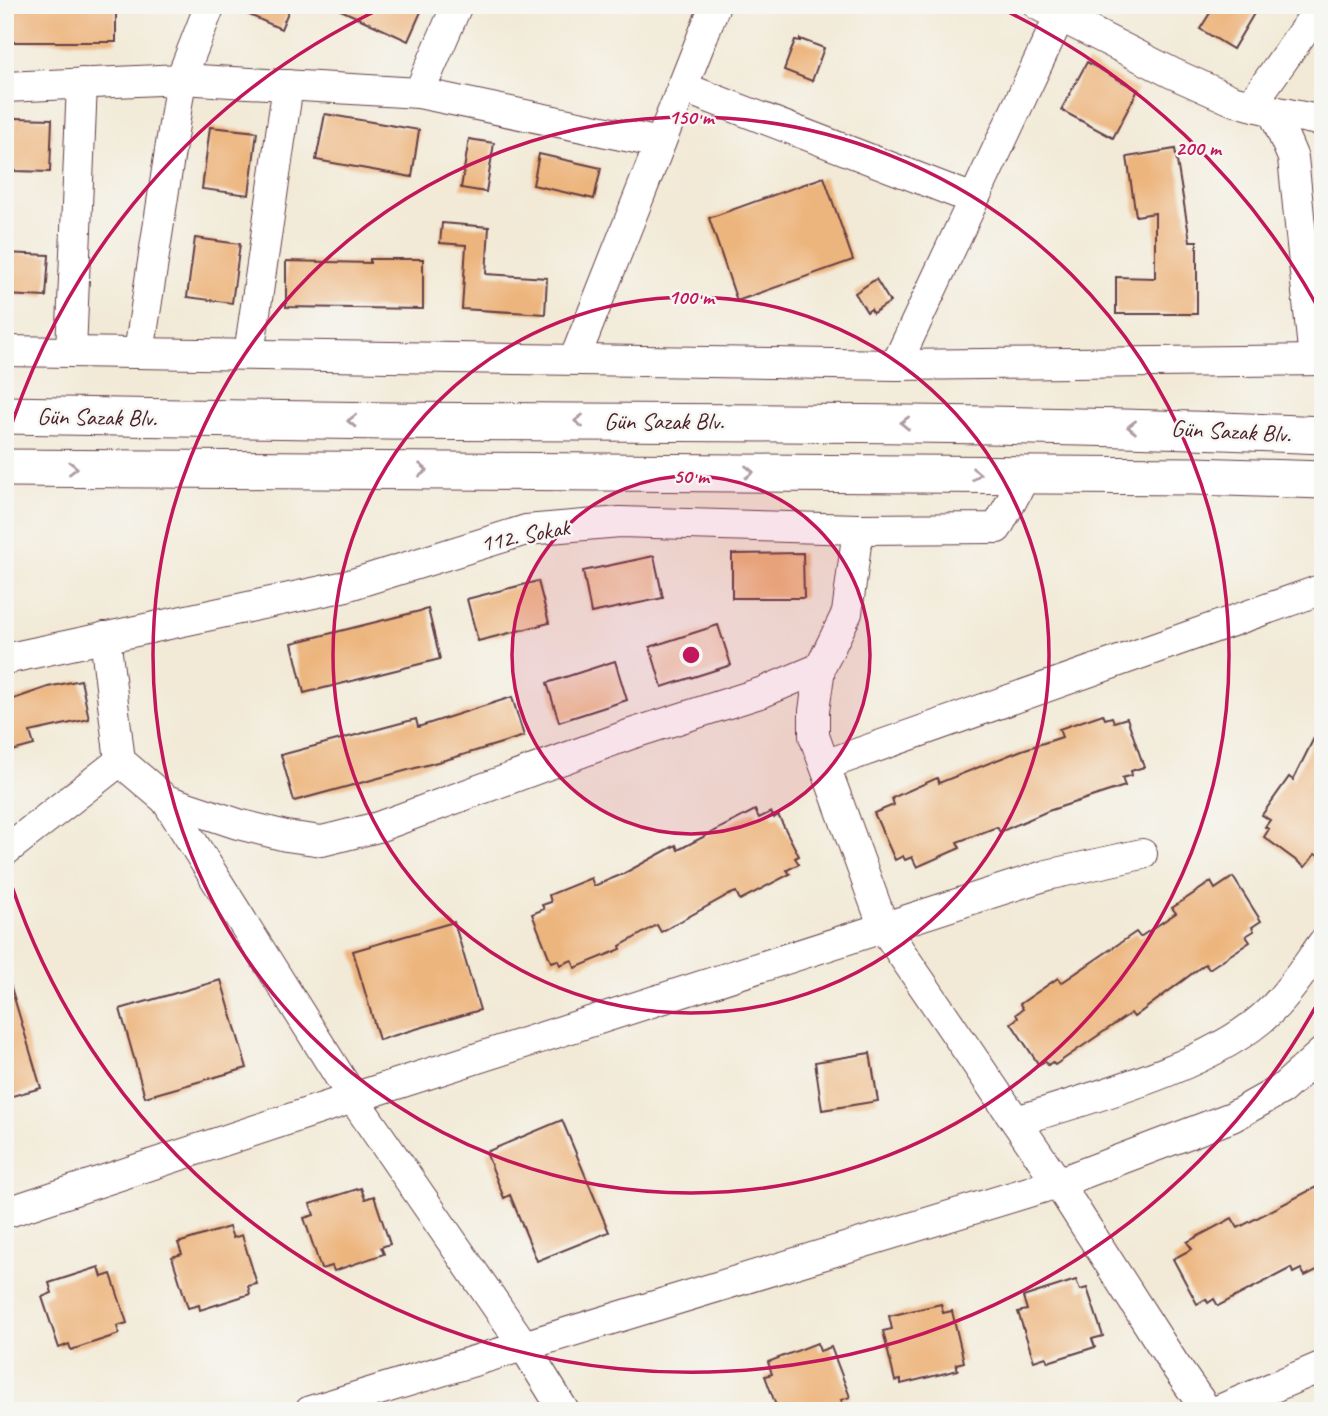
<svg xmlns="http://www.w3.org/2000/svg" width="1328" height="1416" font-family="Caveat,sans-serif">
<rect width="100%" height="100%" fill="#f6f6f2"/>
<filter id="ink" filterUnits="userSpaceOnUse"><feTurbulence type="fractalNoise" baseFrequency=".0143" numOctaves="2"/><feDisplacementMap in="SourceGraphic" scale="14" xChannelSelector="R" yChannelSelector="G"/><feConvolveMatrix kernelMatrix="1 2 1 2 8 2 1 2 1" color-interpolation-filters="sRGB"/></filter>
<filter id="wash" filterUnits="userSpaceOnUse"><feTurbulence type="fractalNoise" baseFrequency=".00686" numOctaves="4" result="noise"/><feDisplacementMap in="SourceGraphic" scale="28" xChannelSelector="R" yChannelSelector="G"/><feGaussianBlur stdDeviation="1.57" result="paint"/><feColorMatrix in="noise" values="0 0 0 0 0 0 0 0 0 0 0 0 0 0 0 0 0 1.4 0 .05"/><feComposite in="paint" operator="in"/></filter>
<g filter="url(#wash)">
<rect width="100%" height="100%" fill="#f2ead7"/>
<g id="blocks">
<!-- building -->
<g fill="#edb57e">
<rect x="5" y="5" width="111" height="37"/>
<polygon points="227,5 291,5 281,29"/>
<polygon points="330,5 424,5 408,41"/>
<polygon points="1215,5 1259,5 1233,49 1200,29"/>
<polygon points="800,39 824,48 812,81 784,70 795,40 800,41"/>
<polygon points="1087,62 1138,90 1113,138 1061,110"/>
<polygon points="325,114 419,130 412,177 316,160"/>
<polygon points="15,118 52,119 50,172 14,171"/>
<polygon points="210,127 257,132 249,195 202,189"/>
<polygon points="469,139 494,143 486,192 461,188"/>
<polygon points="1175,149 1190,241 1197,241 1197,314 1116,314 1116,277 1155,278 1155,213 1136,216 1127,157"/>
<polygon points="539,154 601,168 594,199 533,185"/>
<polygon points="824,177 853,260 737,301 709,218"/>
<polygon points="442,223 489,227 486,274 547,278 545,314 462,309 466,245 440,243"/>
<polygon points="195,238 240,244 232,303 187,297"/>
<polygon points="5,253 49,255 46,297 5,295"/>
<polygon points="370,259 423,259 423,309 286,307 286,261 370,263"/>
<polygon points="876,279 890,302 873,313 871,309 867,312 855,293"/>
<polygon points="803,553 804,598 732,598 732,554"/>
<polygon points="654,556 663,598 591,613 583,571"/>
<polygon points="538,581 549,623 478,641 467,599"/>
<polygon points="428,609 440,659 304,693 292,643"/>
<polygon points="718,625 731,665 662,687 650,647"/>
<polygon points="615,661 627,700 559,722 547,683"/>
<polygon points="81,680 89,719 30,732 34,745 5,753 5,702 48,687"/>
<polygon points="512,697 524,736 456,757 294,801 281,755 416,719 418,727"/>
<polygon points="1103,714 1105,719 1112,717 1114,722 1127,718 1144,767 1131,771 1132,775 1122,778 1125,786 1048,811 1000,832 997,827 957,842 960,848 917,867 912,857 905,860 903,856 895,860 874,813 894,805 892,798 937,778 939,783 1022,750 1062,737 1059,729"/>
<polygon points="1323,720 1323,859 1315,854 1305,867 1264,837 1269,829 1265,827 1270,820 1262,815 1289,777 1293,780"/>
<polygon points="755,810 759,818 771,812 774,818 778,815 799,856 795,858 799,864 787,870 790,874 740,900 736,892 726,896 661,932 657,925 620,946 621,949 575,968 572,960 560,965 558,960 551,962 532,914 544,909 542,905 551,902 549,895 591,878 594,886 623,874 676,845 678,850"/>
<polygon points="1233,877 1261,921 1252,927 1254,931 1246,936 1250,942 1209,969 1205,964 1134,1017 1131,1013 1055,1065 1052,1062 1048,1065 1045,1061 1039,1065 1011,1023 1018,1018 1016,1014 1023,1009 1020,1004 1058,978 1061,983 1136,932 1140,937 1176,913 1172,908 1211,882 1215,889"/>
<polygon points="454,922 480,1010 379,1040 353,951"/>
<polygon points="221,980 247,1068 145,1097 120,1009"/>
<polygon points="10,984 41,1088 5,1098 5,985"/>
<polygon points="870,1053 878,1101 822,1110 815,1062"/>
<polygon points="562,1120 609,1232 537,1261 510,1195 504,1198 486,1152"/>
<polygon points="1316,1187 1323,1201 1323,1267 1305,1276 1301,1269 1293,1273 1291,1268 1218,1306 1214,1299 1208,1303 1206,1299 1197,1304 1173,1259 1192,1249 1187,1242 1232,1218 1238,1228"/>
<polygon points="361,1188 365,1199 374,1196 390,1244 381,1247 384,1254 334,1271 332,1266 321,1269 304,1218 314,1215 310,1204"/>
<polygon points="229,1227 233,1238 242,1235 257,1284 248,1286 250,1294 200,1310 199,1305 188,1308 172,1257 182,1254 178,1243"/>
<polygon points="99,1267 102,1277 111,1274 127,1323 117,1326 119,1334 71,1350 69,1344 59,1348 42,1297 52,1293 49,1283"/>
<polygon points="1076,1280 1080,1290 1087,1288 1103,1336 1092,1339 1095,1347 1048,1362 1046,1357 1034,1361 1018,1312 1027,1310 1023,1297"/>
<polygon points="941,1304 943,1313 952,1311 964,1362 956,1364 958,1370 901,1384 901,1380 895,1381 883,1331 892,1329 889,1316"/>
<polygon points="817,1343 820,1351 831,1347 850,1397 841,1400 844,1405 830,1411 778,1411 765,1376 772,1374 768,1362"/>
</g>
</g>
</g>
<g filter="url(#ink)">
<use href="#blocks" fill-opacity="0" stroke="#633d45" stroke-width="2"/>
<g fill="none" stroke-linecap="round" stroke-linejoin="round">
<!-- minor casing -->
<g stroke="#633d45" stroke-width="32">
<g id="minor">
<polyline points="1038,5 1172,73 1232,100 1273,111 1323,121"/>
<polyline points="5,87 181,79 419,93 660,143"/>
<polyline points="682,87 973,199"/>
<polyline points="419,93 457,5"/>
<polyline points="1251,105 1322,5"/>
<polyline points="1273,111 1293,158 1314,359"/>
<polyline points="5,351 896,365 1323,360"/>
<polyline points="71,352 82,83"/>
<polyline points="139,353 181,79 210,5"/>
<polyline points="249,354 288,85"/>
<polyline points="575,358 715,5"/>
<polyline points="896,365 1065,5"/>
<polyline points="105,637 120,761 166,800 238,824 286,836 322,841 378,827 631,734 763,692 820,668 847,613 858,529"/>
<polyline points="5,659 346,586 526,530 620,522 858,529 997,528 1026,474"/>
<polyline points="820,668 814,711 814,736 884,928 1058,1183 1174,1364 1207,1411"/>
<polyline points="825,765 1323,589"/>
<polyline points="166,800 353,1098 524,1346 564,1411"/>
<polyline points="5,851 120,761"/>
<path d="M1016 1121C1091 1098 1214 1066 1270 1011 1289 993 1307 965 1323 943"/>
<polyline points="5,1213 353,1098 1047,875 1142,854"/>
<polyline points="310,1411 1058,1183 1232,1117 1282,1089 1323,1052"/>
<polyline points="1217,1411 1323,1366"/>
</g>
</g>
<!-- major casing -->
<g stroke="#633d45" stroke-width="39">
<g id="major">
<path d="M5 415C133 417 261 420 389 421 701 423 1012 421 1323 435"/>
<polyline points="5,468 1195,476 1323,480"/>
</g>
</g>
<!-- minor -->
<use href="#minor" stroke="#fff" stroke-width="30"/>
<!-- major -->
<use href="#major" stroke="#fff" stroke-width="37"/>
</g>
<!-- one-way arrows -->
<defs><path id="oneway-chevron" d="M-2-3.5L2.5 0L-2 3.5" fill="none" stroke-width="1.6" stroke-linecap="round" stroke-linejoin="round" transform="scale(1.75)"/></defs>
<g stroke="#ae9aa0">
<use href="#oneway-chevron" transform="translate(352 421) rotate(-179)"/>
<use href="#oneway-chevron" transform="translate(579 421) rotate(-180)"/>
<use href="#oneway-chevron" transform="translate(905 423) rotate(-179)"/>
<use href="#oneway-chevron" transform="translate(1132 427) rotate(-179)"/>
<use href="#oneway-chevron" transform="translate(73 468)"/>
<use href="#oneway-chevron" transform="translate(423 470) rotate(1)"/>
<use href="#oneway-chevron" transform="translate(749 472)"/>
<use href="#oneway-chevron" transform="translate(976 474) rotate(1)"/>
</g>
</g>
<!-- distance rings -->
<circle cx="691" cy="655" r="179" fill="#c2185b" fill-opacity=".12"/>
<g fill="none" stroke="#c2185b" stroke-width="3.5">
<circle cx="691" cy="655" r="179"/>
<circle cx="691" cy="655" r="358"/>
<circle cx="691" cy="655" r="538"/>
<path d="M1321 997A717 717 0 0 1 5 865M5 445A717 717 0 0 1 382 8M1000 8A717 717 0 0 1 1321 313"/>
</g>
<g text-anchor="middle" stroke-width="5" stroke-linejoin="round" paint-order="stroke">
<!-- street labels -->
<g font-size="24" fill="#4a1f2b" stroke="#f6f6f2">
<text transform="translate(97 417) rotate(1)" y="8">Gün Sazak Blv.</text>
<text x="664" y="429">Gün Sazak Blv.</text>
<text transform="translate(1231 431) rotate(3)" y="8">Gün Sazak Blv.</text>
<text transform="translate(525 535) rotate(-11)" y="8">112. Sokak</text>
</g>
</g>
<circle cx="691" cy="655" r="10" fill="#c2185b" stroke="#f6f6f2" stroke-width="3.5"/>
<g font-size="21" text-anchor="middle" font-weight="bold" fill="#c2185b" stroke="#f6f6f2" stroke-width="5" stroke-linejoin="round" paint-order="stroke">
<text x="691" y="124">150 m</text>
<text x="1198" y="155">200 m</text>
<text x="691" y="304">100 m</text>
<text x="691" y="483">50 m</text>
</g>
<!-- margin -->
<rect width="1328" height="1416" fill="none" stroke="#f6f6f2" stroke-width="28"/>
</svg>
